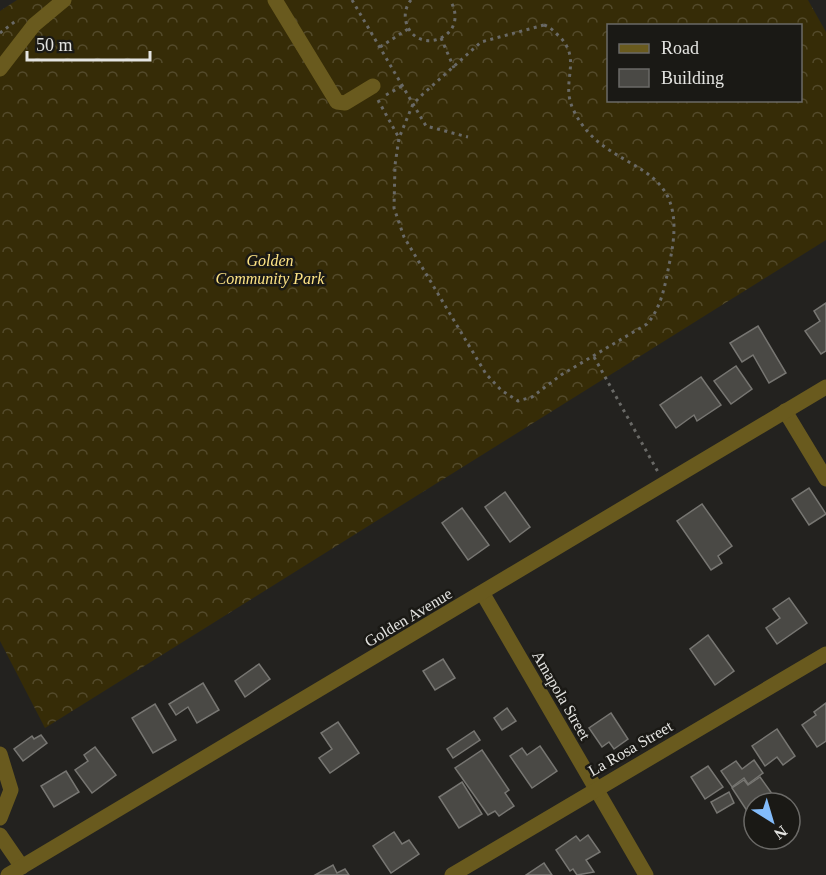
<svg xmlns="http://www.w3.org/2000/svg" width="826" height="875" font-family="'Times New Roman',serif">
<defs>
<pattern id="forest-crowns" width="20" height="18" patternUnits="userSpaceOnUse" patternTransform="scale(1.5)"><rect width="20" height="18" fill="#362c07"/><path d="M2 6a3 3 0 1 1 6 0M12 15a3 3 0 1 1 6 0" fill="none" stroke="#534a2b"/></pattern>
</defs>
<rect width="100%" height="100%" fill="#23221f"/>
<!-- forest -->
<path fill="url(#forest-crowns)" fill-rule="evenodd" d="M17 0H808L826 32V240L45 728 0 641V11ZM608 26H800V100H608Z"/>
<!-- building -->
<g fill="#4a4945" stroke="#777672" stroke-width="1.5">
<polygon points="826,303 826,351 821,354 805,331 820,321 814,311"/>
<polygon points="758,326 786,373 769,383 753,355 742,362 730,343"/>
<polygon points="736,366 752,389 731,404 714,381"/>
<polygon points="701,377 721,405 697,421 694,415 676,428 660,405"/>
<polygon points="809,488 826,514 809,525 792,499"/>
<polygon points="505,492 530,527 510,542 485,507"/>
<polygon points="702,504 732,546 718,556 722,563 711,570 677,521"/>
<polygon points="462,508 489,545 468,560 442,523"/>
<polygon points="789,598 807,623 777,644 766,628 780,618 773,609"/>
<polygon points="708,635 734,671 715,685 690,649"/>
<polygon points="443,659 455,678 435,690 423,671"/>
<polygon points="259,664 270,679 245,697 235,681"/>
<polygon points="203,683 219,710 197,723 188,707 176,715 169,704"/>
<polygon points="826,703 826,741 817,747 802,725 816,715 814,712"/>
<polygon points="155,704 176,740 153,753 132,718"/>
<polygon points="507,708 516,721 502,730 494,718"/>
<polygon points="611,713 628,739 614,749 609,742 602,747 589,728"/>
<polygon points="338,722 359,753 330,773 319,758 332,749 321,733"/>
<polygon points="777,729 795,756 783,765 777,757 765,766 752,746"/>
<polygon points="474,731 480,740 453,758 447,749"/>
<polygon points="41,735 47,743 23,761 14,749 32,736 34,739"/>
<polygon points="540,746 557,771 532,788 510,756 522,748 527,755"/>
<polygon points="95,747 116,775 92,793 75,770 88,761 84,755"/>
<polygon points="482,750 509,790 505,793 514,806 499,816 495,811 488,815 455,768"/>
<polygon points="754,760 763,773 748,784 744,778 732,787 721,771 736,761 742,769"/>
<polygon points="708,766 723,787 705,799 691,777"/>
<polygon points="66,771 79,792 54,807 41,786"/>
<polygon points="760,777 778,802 754,803 753,820 732,788 744,780 748,785"/>
<polygon points="462,782 482,814 459,828 439,797"/>
<polygon points="729,792 734,803 717,813 711,802"/>
<polygon points="394,832 402,844 409,840 419,854 391,873 373,846"/>
<polygon points="588,835 600,852 586,860 594,872 577,875 573,869 570,871 556,850 576,836 580,841"/>
<polygon points="544,863 552,875 526,875"/>
<polygon points="333,865 337,873 345,869 349,875 315,875"/>
</g>
<g fill="none" stroke-linecap="round" stroke-linejoin="round">
<!-- path -->
<g stroke="#696966" stroke-width="3" stroke-dasharray="3 4.5" stroke-linecap="butt">
<polyline points="352,0 426,126 468,137"/>
<path d="M411 0C406 6 404 14 406 22 416 58 472 37 450 0"/>
<path d="M544 25C551 27 554 32 559 36 583 60 560 81 573 109 606 181 696 150 669 265 665 286 661 308 647 324L561 375 532 397 518 401 501 390 486 374 404 237 394 208 395 165 399 138 413 104 422 95 481 42Z"/>
<polyline points="0,33 17,20"/>
<polyline points="441,38 454,68"/>
<polyline points="380,47 408,29"/>
<polyline points="386,95 402,86"/>
<polyline points="378,100 399,138"/>
<polyline points="594,357 658,472"/>
</g>
<!-- minor -->
<g stroke="#695a1e" stroke-width="15">
<polyline points="275,0 337,102 345,103 373,86"/>
<polyline points="0,69 34,25 64,0"/>
<polyline points="785,411 826,479"/>
<polyline points="483,594 646,875"/>
<polyline points="0,754 11,790 0,818"/>
<polyline points="0,835 22,867"/>
<polyline points="8,875 826,387"/>
<polyline points="452,875 826,654"/>
</g>
</g>
<g text-anchor="middle" stroke-width="5" stroke-linejoin="round" paint-order="stroke">
<!-- park labels -->
<g font-size="16" font-style="italic" fill="#fde384" stroke="#1a1915">
<text x="270" y="266">Golden<tspan x="270" dy="18">Community Park</tspan></text>
</g>
<!-- street labels -->
<g font-size="16" fill="#e4e4e1" stroke="#1a1915">
<text transform="translate(408 617) rotate(-31)" y="6">Golden Avenue</text>
<text transform="translate(562 695) rotate(60)" y="6">Amapola Street</text>
<text transform="translate(630 748) rotate(-30)" y="6">La Rosa Street</text>
</g>
</g>
<!-- legend -->
<rect x="607" y="24" width="195" height="78" fill="#1a1915" stroke="#6b6a67" stroke-width="1.5"/>
<rect x="619" y="44" width="30" height="9" fill="#695a1e" stroke="#6b6a67" stroke-width="1.5"/>
<text x="661" y="54" font-size="18" fill="#e4e4e1">Road</text>
<rect x="619" y="69" width="30" height="18" fill="#4a4945" stroke="#6b6a67" stroke-width="1.5"/>
<text x="661" y="84" font-size="18" fill="#e4e4e1">Building</text>
<!-- north arrow -->
<g transform="translate(772 821) rotate(143)"><circle r="28" fill="#1a1915" stroke="#6b6a67" stroke-width="1.5"/>
<path d="M0-4.5L10 22L0 15L-10 22Z" fill="#83bcfb"/>
<text y="-9" font-size="16" font-weight="bold" text-anchor="middle" fill="#e4e4e1">N</text>
</g>
<!-- scale -->
<path d="M27 51v9h123v-9" fill="none" stroke="#e4e4e1" stroke-width="3"/>
<text x="36" y="51" font-size="18" fill="#e4e4e1" stroke="#1a1915" stroke-width="4.5" paint-order="stroke">50 m</text>
</svg>
